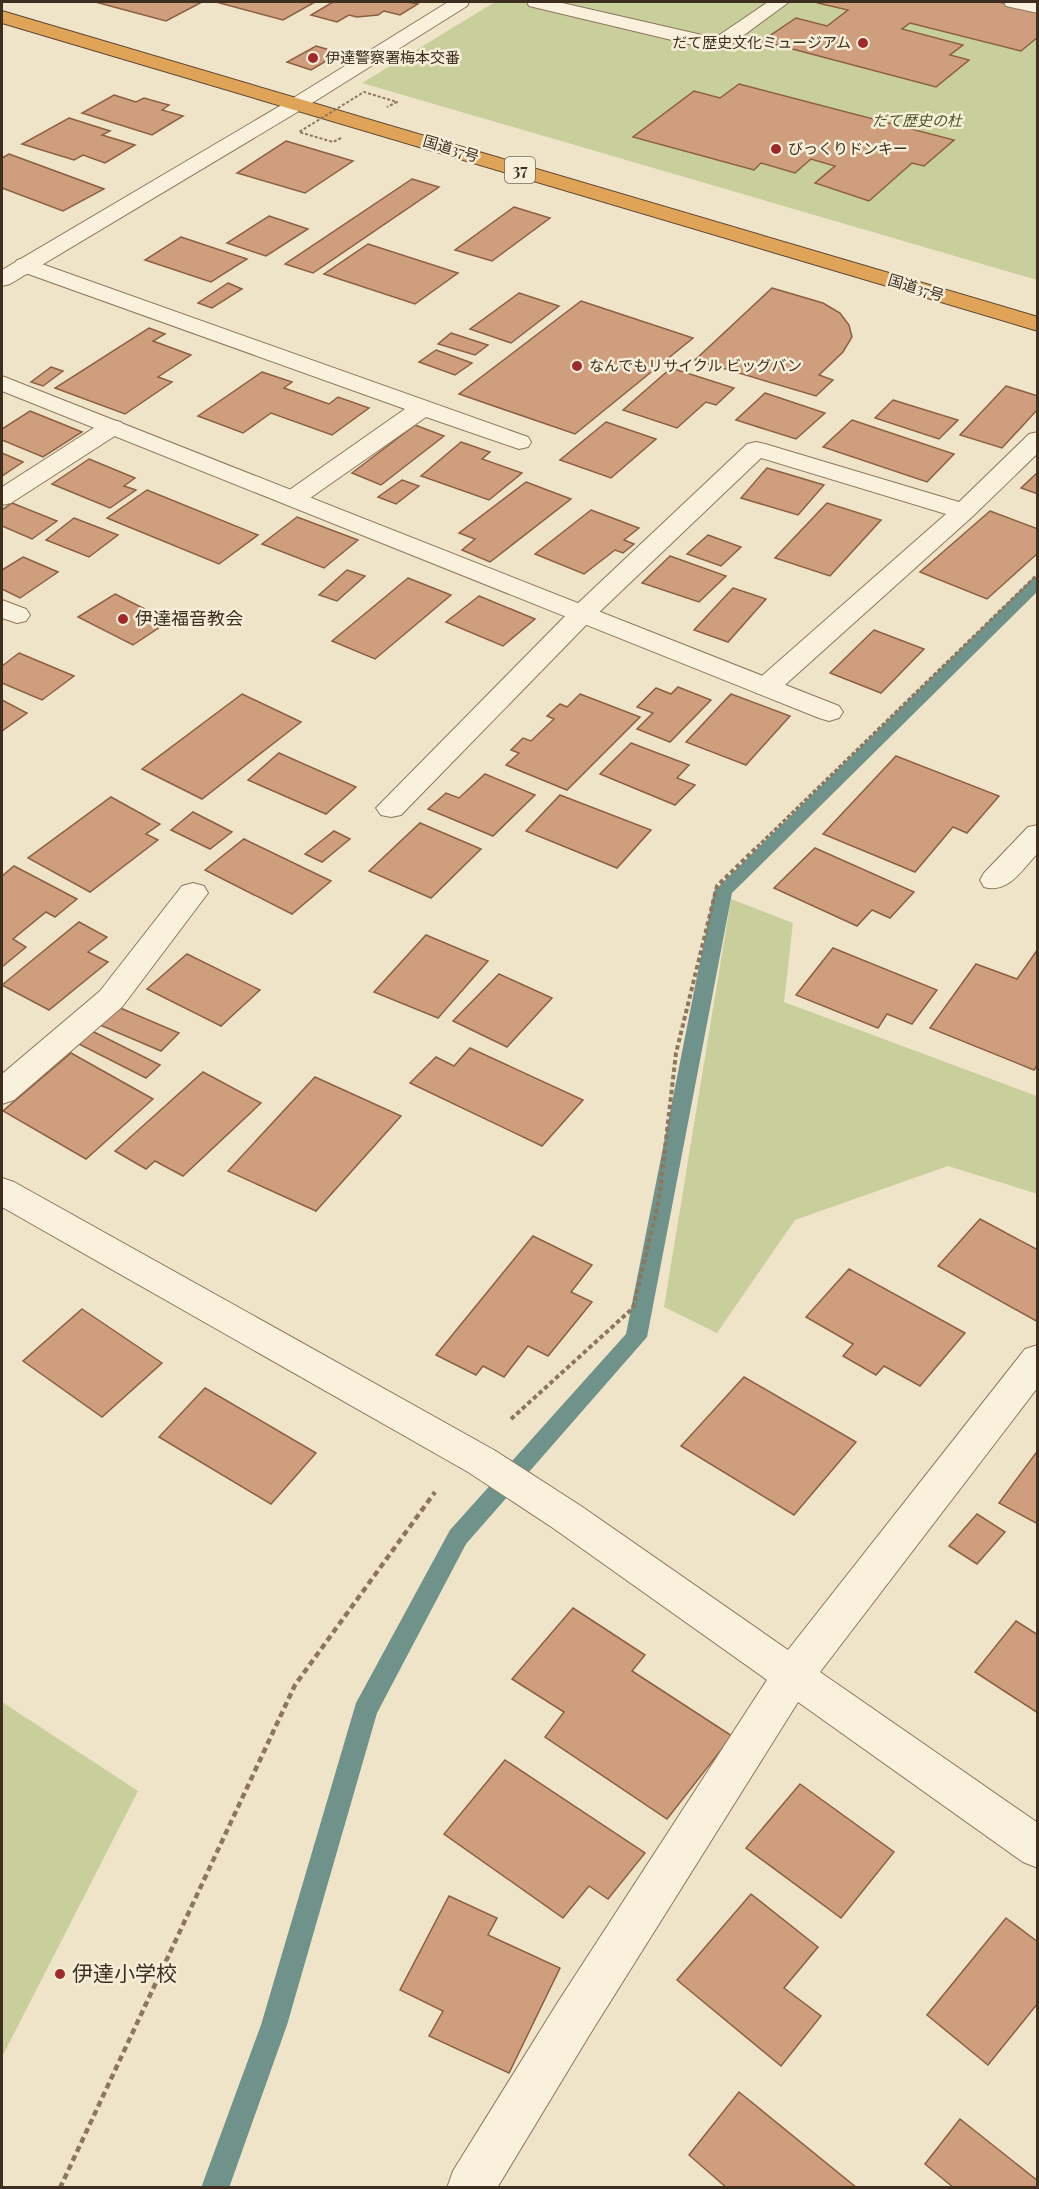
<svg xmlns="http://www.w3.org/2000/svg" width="1039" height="2189" font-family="'Playfair Display','Noto Sans JP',serif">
<rect width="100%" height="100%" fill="#f0e4c8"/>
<!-- green -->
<g fill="#c9cf9b">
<polygon points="495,2 1037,2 1037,280 362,83"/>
<polygon points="731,899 793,923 784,1002 1037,1096 1038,1194 948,1166 795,1220 717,1333 664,1307"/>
<polygon points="2,1702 138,1791 2,2057"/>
</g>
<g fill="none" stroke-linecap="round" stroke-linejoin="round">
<!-- stream -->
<polygon fill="#6f938a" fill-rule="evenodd" points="1038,577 1038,591 732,893 647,1337 466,1544 377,1713 287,2025 229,2188 201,2188 261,2025 356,1703 450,1530 626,1334 714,891 1032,579"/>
</g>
<!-- building -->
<g fill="#cf9f7d" stroke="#8d5f41" stroke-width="1.5">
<polygon points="101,2 202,2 166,21 99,3"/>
<polygon points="216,2 315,2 283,20"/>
<polygon points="333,2 407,2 418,4 400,15 384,11 378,15 357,17 349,15 337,22 311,15"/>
<polygon points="819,2 999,2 1038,11 1038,37 1021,51 910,23 902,29 963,45 950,55 969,60 936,87 762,41 796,18 827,26 848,10 818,3"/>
<polygon points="316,46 340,53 311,70 287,62"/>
<polygon points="739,84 954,140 924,166 912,163 869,201 815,183 835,166 811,159 795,173 761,163 754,170 633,137 694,91 720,98"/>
<polygon points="114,95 136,102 144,98 169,105 162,110 183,116 152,135 82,113"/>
<polygon points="69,118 110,131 102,135 135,145 105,163 83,155 74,160 22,144"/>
<polygon points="286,141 353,161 305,193 237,173"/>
<polygon points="9,154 104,189 63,211 2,188 2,158"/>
<polygon points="412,179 439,187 313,273 285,264"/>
<polygon points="514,207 550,218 492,261 455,250"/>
<polygon points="269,216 308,229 266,256 227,243"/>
<polygon points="181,237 247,259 211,282 145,260"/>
<polygon points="368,244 458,273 415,304 324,274"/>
<polygon points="228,283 242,289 212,308 198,303"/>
<polygon points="772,288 823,303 840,313 849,325 852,337 843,352 819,375 833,380 816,396 695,360"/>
<polygon points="519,293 559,306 511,343 470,329"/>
<polygon points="581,301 693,338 575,434 459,394"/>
<polygon points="149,328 165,334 153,341 191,355 158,377 172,382 125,414 55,388"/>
<polygon points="451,333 488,345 475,355 438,344"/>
<polygon points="436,350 472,363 455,375 419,362"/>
<polygon points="51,367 63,371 43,386 31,382"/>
<polygon points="671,368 734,388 716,405 706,402 677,428 623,410"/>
<polygon points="262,372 292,382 284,388 329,404 338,397 369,408 332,435 271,413 243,433 198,416"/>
<polygon points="1006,386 1038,396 1038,409 1002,448 960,435"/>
<polygon points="765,393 825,413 796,439 736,420"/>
<polygon points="893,400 958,420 939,439 875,418"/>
<polygon points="30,411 82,432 43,457 2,440 2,429"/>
<polygon points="852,420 954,454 927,482 823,447"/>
<polygon points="606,422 656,439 611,478 560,460"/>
<polygon points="415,425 444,436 381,485 352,473"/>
<polygon points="461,442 490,452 482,459 522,473 489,500 421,476"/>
<polygon points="2,453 23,462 2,476"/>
<polygon points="89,459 135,478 124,486 136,490 110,508 52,484"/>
<polygon points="767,468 824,485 798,515 741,498"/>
<polygon points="1038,472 1038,494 1021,488"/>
<polygon points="402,480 419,486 396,504 378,497"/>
<polygon points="526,482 571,499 490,562 462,550 475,539 459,533"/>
<polygon points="147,490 258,535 219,564 107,518"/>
<polygon points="12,503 57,521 32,539 2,526 2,510"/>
<polygon points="827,503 881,520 830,576 775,558"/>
<polygon points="591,510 639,528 624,540 634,544 623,553 615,550 584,574 535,554"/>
<polygon points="990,511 1038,529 1038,553 987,599 920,572"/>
<polygon points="297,517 358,540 324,568 262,544"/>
<polygon points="74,518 118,535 89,557 46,540"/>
<polygon points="708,535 741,547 721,566 687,554"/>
<polygon points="670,556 726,576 699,602 642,583"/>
<polygon points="23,557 58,572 20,598 2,589 2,570"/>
<polygon points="347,570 365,576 337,601 319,595"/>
<polygon points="408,578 451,595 375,659 332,641"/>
<polygon points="733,588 766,599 728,642 694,630"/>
<polygon points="115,594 169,621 133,645 78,617"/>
<polygon points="479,596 535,619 503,646 446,622"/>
<polygon points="874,630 924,649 881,693 830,673"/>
<polygon points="19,653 74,676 42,700 2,683 2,666"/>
<polygon points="678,687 711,700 670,742 637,729 653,713 637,707 656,688 671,694"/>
<polygon points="242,694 301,722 202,799 142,769"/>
<polygon points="580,694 640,717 567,790 506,765 519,753 511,750 523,738 531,741 554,719 547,716 560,704 567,707"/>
<polygon points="731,694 790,716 746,765 686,742"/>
<polygon points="2,700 27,713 2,731"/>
<polygon points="631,743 689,765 677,778 695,785 675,805 600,774"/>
<polygon points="279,753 356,787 326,814 248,780"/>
<polygon points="896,756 999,796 967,833 953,827 915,872 823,834"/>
<polygon points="485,774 535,795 493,836 428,809 446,793 459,798"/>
<polygon points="560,795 651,830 617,868 526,831"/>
<polygon points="111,797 160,824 146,834 158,840 90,892 28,858"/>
<polygon points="193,812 232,832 210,849 171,830"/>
<polygon points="420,823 481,849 431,898 369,871"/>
<polygon points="334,831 350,839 322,862 305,854"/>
<polygon points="244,839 331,881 292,914 205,870"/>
<polygon points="815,848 914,892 890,918 872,910 857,926 774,888"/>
<polygon points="14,866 77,899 55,917 46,912 13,939 26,947 2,967 2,876"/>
<polygon points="79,922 107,937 88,952 108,962 49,1010 2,985"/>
<polygon points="426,935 488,961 438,1018 374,992"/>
<polygon points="833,948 937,990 912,1024 887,1014 878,1028 796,995"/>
<polygon points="1038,949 1038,1064 1034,1070 930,1028 976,964 1017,979"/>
<polygon points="187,954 260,990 221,1026 147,989"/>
<polygon points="499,974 552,998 507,1047 453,1021"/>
<polygon points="118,1007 179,1033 161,1051 100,1025"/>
<polygon points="88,1029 160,1065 146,1078 75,1042"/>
<polygon points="470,1048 583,1100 542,1146 410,1083 436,1057 454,1066"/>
<polygon points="71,1053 153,1099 86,1159 3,1111"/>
<polygon points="203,1072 261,1103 183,1176 155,1161 146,1169 115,1151"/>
<polygon points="315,1077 401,1116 316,1211 228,1171"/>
<polygon points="980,1219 1038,1250 1038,1322 938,1266"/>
<polygon points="533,1236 592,1265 571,1292 592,1302 548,1356 528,1346 504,1377 483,1366 476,1375 436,1355"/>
<polygon points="849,1269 965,1333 920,1386 884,1366 876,1375 843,1356 853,1344 806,1317"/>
<polygon points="82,1309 162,1363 102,1417 23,1361"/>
<polygon points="744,1377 856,1442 794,1515 681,1446"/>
<polygon points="205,1388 316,1453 271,1504 159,1437"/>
<polygon points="1036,1453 1038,1454 1038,1524 999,1503"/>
<polygon points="977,1514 1005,1532 977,1564 949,1546"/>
<polygon points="573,1608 645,1655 632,1671 732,1736 667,1819 545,1737 564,1712 512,1679"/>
<polygon points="1016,1621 1038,1635 1038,1713 975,1672"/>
<polygon points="505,1760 645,1853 608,1899 589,1886 563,1918 444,1834"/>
<polygon points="800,1784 894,1852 841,1918 746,1848"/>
<polygon points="751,1894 818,1947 784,1988 821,2016 781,2066 677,1980"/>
<polygon points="449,1896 497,1918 488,1935 560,1968 509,2073 429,2036 443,2011 400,1990"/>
<polygon points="1006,1918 1038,1942 1038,2003 988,2065 927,2015"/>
<polygon points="739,2092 857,2188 727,2188 689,2155"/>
<polygon points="960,2119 1038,2181 1038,2188 954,2188 925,2164"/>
</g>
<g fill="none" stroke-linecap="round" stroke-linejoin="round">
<!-- lane casing -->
<g stroke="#8d765c" stroke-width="2">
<g id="lane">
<polygon points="527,2 558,2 715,38 768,2 789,2 725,49 718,51 529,6"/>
<polygon points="1004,2 1038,2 1038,13 1006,6"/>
<polygon points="25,258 528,437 531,442 528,447 519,449 426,417 303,503 294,506 285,503 281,498 285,493 405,409 17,270 14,265 17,260"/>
<polygon points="112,420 121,422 124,427 121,432 11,503 2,505 2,487 103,422"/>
<polygon points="1038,432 1038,453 973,516 776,693 766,695 756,693 752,687 756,681 946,514 761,458 592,619 401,815 391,817 381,815 376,808 574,607 747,444 756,442 765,444 959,502 1029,434"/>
<path d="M1038 825V853C1022 869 1009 894 984 887L980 880 984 873 1028 827Z"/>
<polygon points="193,883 204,886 208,893 122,1007 14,1100 2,1104 2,1074 100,991 182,886"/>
</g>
</g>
<!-- street casing -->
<g stroke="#8d765c" stroke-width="2">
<g id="street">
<polygon points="448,2 469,2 467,6 304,108 10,284 2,286 2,270 290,100"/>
<polygon points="2,376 839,706 843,712 839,718 829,721 819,718 2,391"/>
<polygon points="2,600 26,609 30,615 26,621 17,623 2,618"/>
<polygon points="2,1178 14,1182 494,1450 581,1506 788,1650 1025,1349 1038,1345 1038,1387 820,1672 1038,1823 1038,1868 1023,1862 798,1702 590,2034 497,2188 447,2188 453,2171 558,2002 767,1680 553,1528 468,1472 2,1207"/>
</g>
</g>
<!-- highway casing -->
<g stroke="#5b4430" stroke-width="2">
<polygon id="highway" points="2,11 1038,317 1038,331 2,23"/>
</g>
<!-- path-far2 -->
<polyline stroke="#8d765c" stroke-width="3" stroke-dasharray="4 2" stroke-linecap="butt" points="757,847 1038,574"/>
<!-- path-far1 -->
<polyline stroke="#8d765c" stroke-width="4" stroke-dasharray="4.5 3" stroke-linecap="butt" points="511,1419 633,1308 659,1200 676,1053 717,886 758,846"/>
<!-- path -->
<polyline stroke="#8d765c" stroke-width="4.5" stroke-dasharray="6 4" stroke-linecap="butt" points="60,2188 295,1685 435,1492"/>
<!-- lane -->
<use href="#lane" fill="#faf1dc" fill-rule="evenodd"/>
<!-- street -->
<use href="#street" fill="#faf1dc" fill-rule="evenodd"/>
<!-- highway -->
<use href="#highway" fill="#e0a458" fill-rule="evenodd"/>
<!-- path-bridge -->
<polyline stroke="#8d765c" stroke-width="2" stroke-dasharray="3 2" stroke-linecap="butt" points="341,138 333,142 299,132 364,92 397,102 387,107"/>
</g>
<!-- markers -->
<g fill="#9e2a2b" stroke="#f7eed8" stroke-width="2">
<circle cx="863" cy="43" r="6"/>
<circle cx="313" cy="58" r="6"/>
<circle cx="776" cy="149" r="6"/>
<circle cx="577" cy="366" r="6"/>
<circle cx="123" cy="619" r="6"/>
<circle cx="60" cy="1974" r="6"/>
</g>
<g text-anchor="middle" stroke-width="5" stroke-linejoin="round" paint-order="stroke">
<!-- far-poi labels -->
<g font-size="15" fill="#3d2e20" stroke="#f7eed8" text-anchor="start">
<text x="851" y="48" text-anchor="end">だて歴史文化ミュージアム</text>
<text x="325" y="63">伊達警察署梅本交番</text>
<text x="788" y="154">びっくりドンキー</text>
<text x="589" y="371">なんでもリサイクル ビッグバン</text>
</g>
<!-- far-park labels -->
<g font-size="15" font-style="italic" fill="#4d5a26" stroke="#f7eed8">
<text x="917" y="126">だて歴史の杜</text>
</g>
<!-- far-street labels -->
<g font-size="15" fill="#3d2e20" stroke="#f7eed8">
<text transform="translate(451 149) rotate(17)" y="5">国道37号</text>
<text transform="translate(916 288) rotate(17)" y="5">国道37号</text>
</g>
<!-- shield labels -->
<rect fill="#f7eed8" stroke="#756857" stroke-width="1.5" x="505" y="157" width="30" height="26" rx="4.5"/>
<g font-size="16" font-weight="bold" fill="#3d2e20">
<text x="520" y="176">37</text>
</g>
<!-- poi labels -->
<g font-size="18" fill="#3d2e20" stroke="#f7eed8" text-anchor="start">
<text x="135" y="625">伊達福音教会</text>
</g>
<!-- near-poi labels -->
<g font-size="21" fill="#3d2e20" stroke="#f7eed8" text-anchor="start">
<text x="72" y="1981">伊達小学校</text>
</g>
</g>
<!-- border -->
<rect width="1039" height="2189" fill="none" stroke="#3d2e20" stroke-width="6"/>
</svg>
